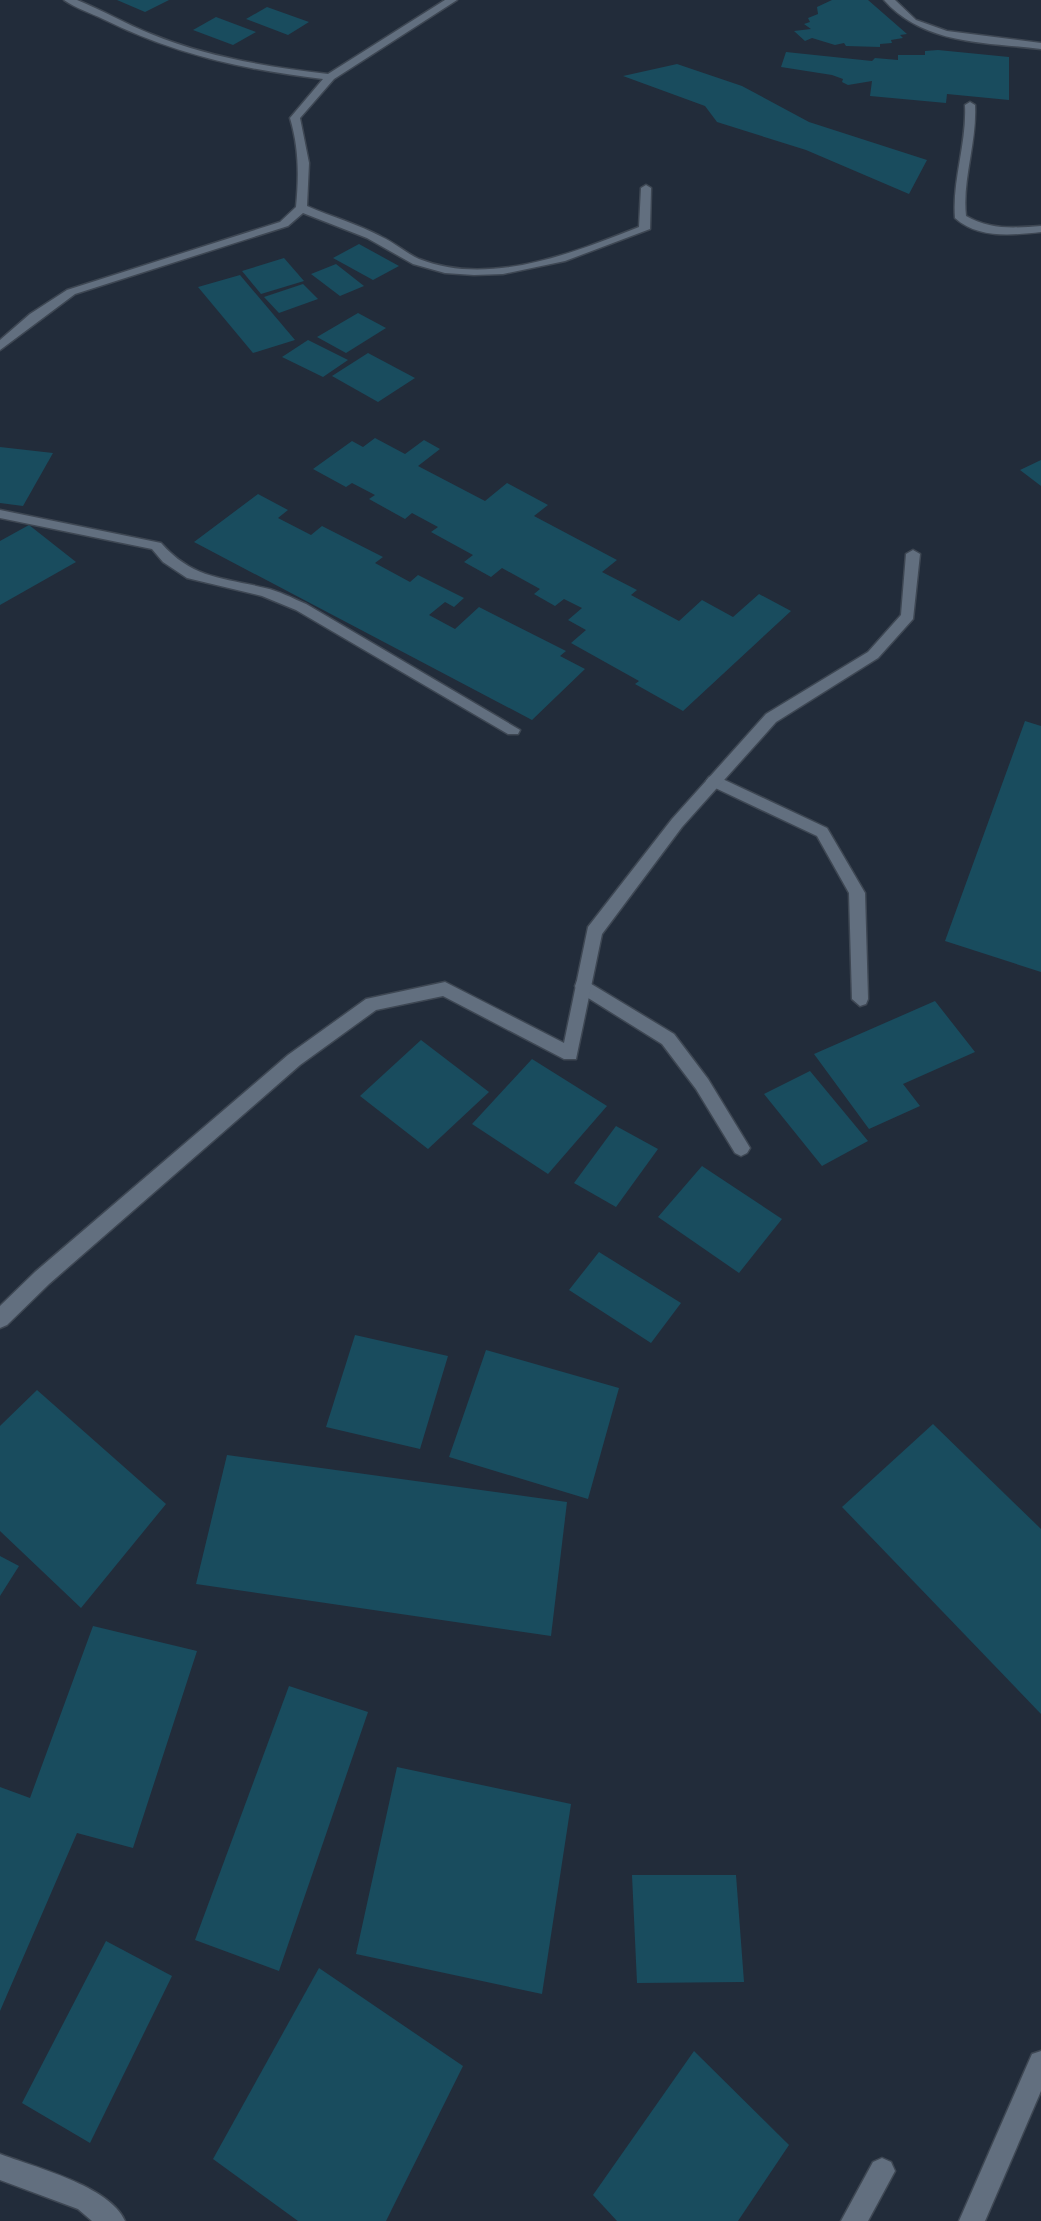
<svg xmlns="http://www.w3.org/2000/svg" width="1041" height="2221" font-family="'Sofia Sans Condensed',sans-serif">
<rect width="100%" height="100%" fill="#222c3a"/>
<!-- building -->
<g fill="#194c5e">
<polygon points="117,0 169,0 145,12"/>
<polygon points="832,0 868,0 907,34 900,35 903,38 891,40 892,43 880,44 880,47 846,46 844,43 835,45 812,38 805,41 794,31 811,29 804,24 810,22 808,18 818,14 817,7"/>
<polygon points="267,7 309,22 288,35 246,19"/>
<polygon points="216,17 256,32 233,45 193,30"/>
<polygon points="938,50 1009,57 1009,100 947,94 946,103 870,96 872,81 848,85 842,82 843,79 832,75 781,67 786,52 872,61 875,58 898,60 898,55 925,55 925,51"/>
<polygon points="677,64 742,86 809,122 927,160 909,194 806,150 717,122 705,106 623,76"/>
<polygon points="359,244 399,266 373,280 333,258"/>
<polygon points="284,258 304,281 261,294 242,271"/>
<polygon points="336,264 364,286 340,296 311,274"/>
<polygon points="240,275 295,340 253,353 198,287"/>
<polygon points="303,284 318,299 279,313 264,297"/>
<polygon points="358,313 386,328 346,353 317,337"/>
<polygon points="308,340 348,360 323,377 282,357"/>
<polygon points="368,353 415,378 378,402 332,376"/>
<polygon points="375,438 405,454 424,440 440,449 418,466 485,501 507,483 548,505 534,516 617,560 602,572 637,590 631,595 679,621 702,600 733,617 759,594 791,611 683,711 635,684 639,681 571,643 586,630 568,620 582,608 564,599 555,606 534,594 540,589 502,568 491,577 464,562 473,555 431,532 438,527 412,513 405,519 369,499 375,495 352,483 346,487 313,469 352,441 363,447"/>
<polygon points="0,447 53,453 23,506 0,503"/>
<polygon points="1041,460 1041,486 1020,470"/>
<polygon points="258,494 288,510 278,518 311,535 322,526 383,557 375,563 410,582 418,575 464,598 454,607 445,602 429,615 455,629 479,607 566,651 560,656 585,669 532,720 194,542"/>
<polygon points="29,525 76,562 0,605 0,541"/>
<polygon points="1025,721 1041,726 1041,972 945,941"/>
<polygon points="935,1001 975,1052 903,1084 920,1106 869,1129 814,1054"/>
<polygon points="421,1040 489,1092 428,1149 360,1096"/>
<polygon points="532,1059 607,1106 548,1174 472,1124"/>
<polygon points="810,1071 868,1141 822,1166 764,1094"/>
<polygon points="616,1126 658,1149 616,1207 574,1183"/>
<polygon points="702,1166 782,1219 739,1273 658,1217"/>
<polygon points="599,1252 681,1303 651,1343 569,1290"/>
<polygon points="355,1335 448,1356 420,1449 326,1427"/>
<polygon points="486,1350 619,1388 588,1499 449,1457"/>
<polygon points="37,1390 166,1504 81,1608 0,1531 0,1426"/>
<polygon points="933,1424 1041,1529 1041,1714 842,1507"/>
<polygon points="227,1455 567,1502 551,1636 196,1584"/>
<polygon points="0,1556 19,1566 0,1596"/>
<polygon points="93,1626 197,1651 133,1848 77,1833 0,2011 0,1787 30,1798"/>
<polygon points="289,1686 368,1712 279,1971 195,1940"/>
<polygon points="397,1767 571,1804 542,1994 356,1954"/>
<polygon points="632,1875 736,1875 744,1982 637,1983"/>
<polygon points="106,1941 172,1976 90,2143 22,2103"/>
<polygon points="319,1968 463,2066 386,2221 298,2221 213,2159"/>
<polygon points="694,2051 789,2145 738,2221 617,2221 593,2195"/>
</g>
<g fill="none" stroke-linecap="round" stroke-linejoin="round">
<!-- lane casing -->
<g stroke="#3e4753" stroke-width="3">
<g id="lane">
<polygon points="714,775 827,828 865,893 868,999 866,1004 860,1006 852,999 849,893 817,836 709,785 706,781 709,777"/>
<polygon points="583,979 674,1034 708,1079 747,1143 750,1148 747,1153 741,1156 735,1153 696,1089 662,1044 577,991 575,986 577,981"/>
</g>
</g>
<!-- street casing -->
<g stroke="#3e4753" stroke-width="3">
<g id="street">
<path d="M64 0H77C102 10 126 24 151 34 207 57 268 67 328 74L445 0H457L334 79 300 118 309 163 307 206C332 217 358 224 382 237 395 243 406 253 419 259 489 287 573 253 639 227L641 188 646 185 651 188 650 229 565 261 503 274 474 275 445 273 413 264 367 238 303 213 288 226 75 294 0 350V340L30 314 67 290 280 222 296 207C299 176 299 148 290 118L323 79C246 70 173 54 103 19 91 13 75 8 64 0Z"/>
<path d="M884 0H895L916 20 947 31 1041 43V49C985 42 924 45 884 0Z"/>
<path d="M970 102 975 105C977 143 962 179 966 216 990 230 1014 228 1041 226V232C1013 235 978 239 955 218 952 180 967 143 965 105Z"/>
<path d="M0 510 161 543C193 579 221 577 265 588 279 591 292 598 306 604L520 730 518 734H508L296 610 262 596 187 578 163 562 152 549 0 518Z"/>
<polygon points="913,550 920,554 913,619 878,658 776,722 682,827 602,934 576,1059 564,1059 443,996 376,1010 300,1065 49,1284 7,1325 0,1328 0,1306 35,1272 288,1055 366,999 445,982 564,1043 588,927 672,819 766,714 868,652 901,615 906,554"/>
<polygon points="1041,2051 1041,2091 985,2221 959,2221 1032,2054"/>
<path d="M0 2154C34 2167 110 2186 125 2221H92L78 2209 0 2180Z"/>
<polygon points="882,2158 891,2162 895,2171 868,2221 841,2221 873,2162"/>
</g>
</g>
<!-- lane -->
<use href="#lane" fill="#626f7f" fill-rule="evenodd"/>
<!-- street -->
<use href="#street" fill="#626f7f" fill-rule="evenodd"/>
</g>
</svg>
